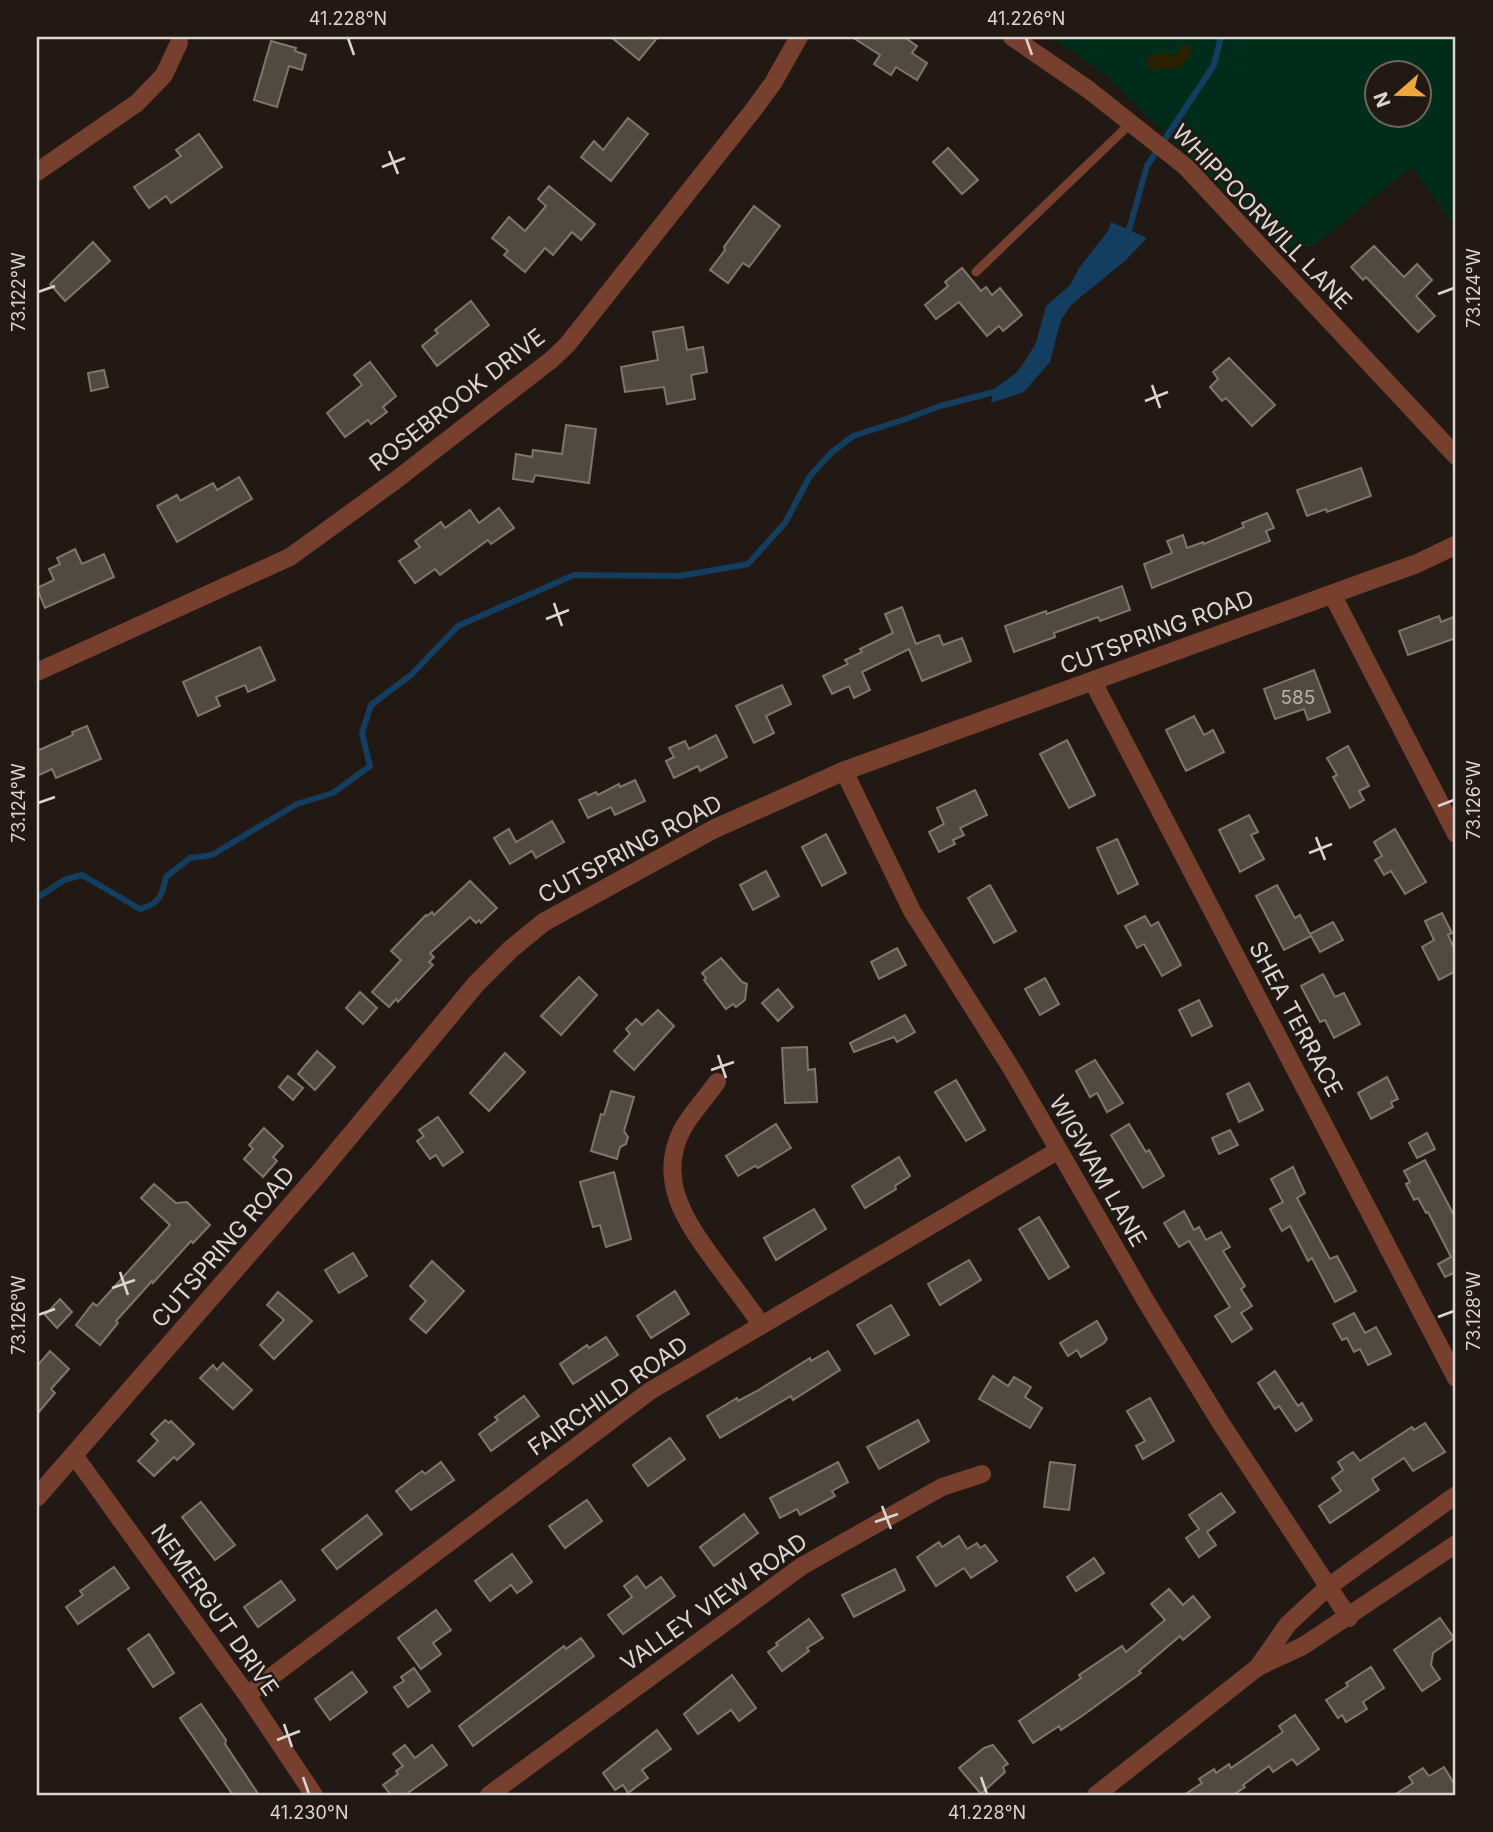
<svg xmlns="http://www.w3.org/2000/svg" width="1493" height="1832" font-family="Inter,sans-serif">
<rect width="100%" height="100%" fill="#221914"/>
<!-- green -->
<path fill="#002d1b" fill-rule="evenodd" d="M1052 37H1456V228L1412 167 1314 246 1283 249 1109 78ZM1378 74H1420V116H1378Z"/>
<!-- sand -->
<polygon fill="#2a2101" points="1189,45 1191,55 1179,69 1160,68 1154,71 1149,69 1147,60 1150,55 1167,53 1171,56 1177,54 1180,46"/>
<!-- water -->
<polygon fill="#133e5f" points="1111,222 1147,238 1126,260 1071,305 1061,320 1050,362 1024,392 991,403 994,389 1016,373 1025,361 1036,343 1046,306 1070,285 1079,268 1108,231"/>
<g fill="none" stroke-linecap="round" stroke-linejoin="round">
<!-- stream -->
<g stroke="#133e5f" stroke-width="6">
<polyline points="1123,236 1129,230 1147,166 1214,65 1221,37"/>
<path d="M37 898 64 880 82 875 140 909C160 904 162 895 166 877L190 858 212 855 297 804 333 793 370 766 362 733 371 705 411 675 458 626 574 575 680 576 748 564 785 523 810 476 832 452 853 436 906 419 940 406 998 391"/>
</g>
</g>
<!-- building -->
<g fill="#504a41" stroke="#7d776d" stroke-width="2">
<polygon points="611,37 658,37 639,60"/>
<polygon points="852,37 904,37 917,46 912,53 927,63 917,80 896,67 891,75 874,64 880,55"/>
<polygon points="271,41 296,48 295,51 306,55 302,70 289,66 277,107 254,100"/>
<polygon points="628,118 648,134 611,181 581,157 594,141 603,150"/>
<polygon points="199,134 222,167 171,203 166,196 149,208 134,187 181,156 176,150"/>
<polygon points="948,148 978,180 962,194 933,162"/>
<polygon points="549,186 595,224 581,240 572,232 553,255 545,248 525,272 504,255 508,251 492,238 509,217 525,231 546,206 538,199"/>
<polygon points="754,206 780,226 749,267 743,263 728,283 710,270 725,250 724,247"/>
<polygon points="93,242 110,261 65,301 50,284"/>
<polygon points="1374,246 1404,277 1417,264 1432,280 1416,296 1435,316 1418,332 1366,277 1363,280 1351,267"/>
<polygon points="962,268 981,291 986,287 992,295 1000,288 1022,315 1003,331 999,326 987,336 959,302 936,319 925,305 948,286 945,282"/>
<polygon points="471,301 489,325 437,366 422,346 438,333 435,330"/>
<polygon points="683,327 687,350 703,347 707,372 691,375 695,399 667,404 664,387 625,392 621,367 658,360 653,332"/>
<polygon points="1229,358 1275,405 1252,426 1226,398 1222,401 1210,387 1218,379 1213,372"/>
<polygon points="370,362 396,396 383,407 387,412 371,424 368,420 345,437 327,413 362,385 354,375"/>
<polygon points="104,370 108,387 91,391 88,373"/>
<polygon points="566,425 596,429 589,483 535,475 533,482 513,479 516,454 532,457 533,450 562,454"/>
<polygon points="1361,468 1371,496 1327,512 1326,509 1307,516 1297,490"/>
<polygon points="239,477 252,499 177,542 157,506 177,495 180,501 213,483 217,490"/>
<polygon points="499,508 514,528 491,544 488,540 440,575 435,569 415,583 399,561 420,547 415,541 441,522 445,528 470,510 479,523"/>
<polygon points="1267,513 1274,528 1266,531 1270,541 1152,588 1144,564 1172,553 1167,541 1183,535 1187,548 1203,542 1204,544 1244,527 1242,523"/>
<polygon points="75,549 82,564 104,554 114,577 45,608 37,588 54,580 49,569 60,564 57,558"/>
<polygon points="1122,586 1130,610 1100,621 1098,617 1054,633 1055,637 1014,652 1005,626 1046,611 1047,614"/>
<polygon points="902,607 916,644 939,635 943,645 962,638 971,661 922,681 909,649 862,672 870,690 854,698 849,686 832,694 823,676 848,664 845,660 862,652 860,649 893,633 885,614"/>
<polygon points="1439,616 1441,622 1456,616 1456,638 1408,655 1399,631"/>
<polygon points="260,647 275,680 248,692 245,685 216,697 220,706 198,716 183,682"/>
<polygon points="1314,670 1330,712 1308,720 1304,709 1275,719 1264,689"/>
<polygon points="782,685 791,704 766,716 774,733 754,743 736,706"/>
<polygon points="1194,716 1204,735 1213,730 1224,752 1186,771 1166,730"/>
<polygon points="87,726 101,759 56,778 52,769 37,776 37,751 73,735 72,732"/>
<polygon points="716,735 727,757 700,771 698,766 674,778 666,761 674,757 669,748 685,741 689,749"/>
<polygon points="1067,740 1095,795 1069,808 1040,754"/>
<polygon points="1348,746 1369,786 1359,791 1364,800 1350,808 1333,777 1337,775 1327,758"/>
<polygon points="635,780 645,801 615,815 611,807 588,818 579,800 596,792 598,795 619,784 620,787"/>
<polygon points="975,790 987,815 960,828 964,835 953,840 955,844 939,852 929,832 944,824 937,808"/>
<polygon points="1249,815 1258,832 1251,835 1264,859 1240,872 1219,830"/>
<polygon points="552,821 564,842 536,858 532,851 510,864 494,838 509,829 516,842"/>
<polygon points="1395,829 1426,882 1405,894 1391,871 1384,875 1375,860 1382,856 1374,842"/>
<polygon points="826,834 846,873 822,886 802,847"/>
<polygon points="1117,839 1138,884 1118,894 1097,848"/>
<polygon points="766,871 779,896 753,910 740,885"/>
<polygon points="470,881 497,908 481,923 479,920 476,923 470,917 430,953 434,957 429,962 433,965 398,1002 396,999 389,1007 372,992 401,960 391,951 426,915 427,916 432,912 434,915"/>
<polygon points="990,885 1016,931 994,943 968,898"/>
<polygon points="1277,885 1295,918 1300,915 1310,934 1333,922 1343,940 1320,952 1311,936 1284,950 1256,896"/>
<polygon points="1442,913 1452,933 1448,935 1456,952 1456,971 1439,980 1422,947 1434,940 1425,921"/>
<polygon points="1145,916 1151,926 1158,922 1181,965 1162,976 1144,944 1137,948 1125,926"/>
<polygon points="897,948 906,965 879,979 871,962"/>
<polygon points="721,958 742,982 747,984 745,1000 736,1007 733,1004 726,1009 704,980 706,978 702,973"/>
<polygon points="1323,974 1335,997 1344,993 1360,1024 1334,1038 1325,1020 1320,1022 1301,986"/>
<polygon points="579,977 597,995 561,1035 541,1016"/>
<polygon points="1045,978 1059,1004 1040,1015 1025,989"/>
<polygon points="778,989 793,1007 778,1021 762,1003"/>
<polygon points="360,992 377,1008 363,1024 346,1008"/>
<polygon points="1199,1000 1212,1026 1192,1036 1179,1010"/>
<polygon points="658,1010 674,1026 634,1070 614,1051 630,1034 626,1029 636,1019 642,1025"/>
<polygon points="905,1015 915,1032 897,1042 894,1037 854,1052 850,1043"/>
<polygon points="807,1047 808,1070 815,1069 817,1102 785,1103 782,1048"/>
<polygon points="317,1051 335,1067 315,1090 298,1074"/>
<polygon points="505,1053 525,1072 489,1111 470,1093"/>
<polygon points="1095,1060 1123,1103 1107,1112 1097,1093 1090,1097 1076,1071"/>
<polygon points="288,1076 303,1088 293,1100 279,1087"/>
<polygon points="1387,1077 1398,1099 1391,1102 1393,1107 1371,1119 1358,1093"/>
<polygon points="956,1080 985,1130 966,1141 935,1092"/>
<polygon points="1249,1083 1263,1110 1239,1122 1227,1094"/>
<polygon points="611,1091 634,1097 624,1131 628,1137 626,1144 620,1147 617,1159 591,1151 601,1114 604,1115"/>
<polygon points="438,1117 463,1152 443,1166 436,1155 430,1159 417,1141 424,1136 419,1130"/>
<polygon points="776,1124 791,1148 758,1168 755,1166 738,1176 726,1156"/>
<polygon points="1129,1124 1146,1152 1149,1150 1164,1176 1143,1188 1111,1135"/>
<polygon points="264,1128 283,1146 273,1157 277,1161 263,1177 244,1159 253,1149 249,1145"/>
<polygon points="1230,1130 1238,1145 1219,1154 1212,1138"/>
<polygon points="1427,1133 1435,1149 1417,1158 1409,1143"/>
<polygon points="899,1157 910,1176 895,1186 896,1189 865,1208 852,1186"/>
<polygon points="1425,1160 1456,1219 1456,1272 1445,1277 1438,1264 1451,1257 1428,1212 1426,1213 1418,1198 1414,1200 1406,1184 1410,1182 1404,1171"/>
<polygon points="1293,1167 1305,1193 1297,1198 1330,1259 1337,1256 1356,1291 1335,1302 1312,1258 1308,1261 1290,1226 1282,1231 1270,1209 1283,1202 1271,1179"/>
<polygon points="614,1172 631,1239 606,1247 600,1225 593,1227 580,1182"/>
<polygon points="154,1184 176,1203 187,1202 210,1225 193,1243 191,1241 153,1283 152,1281 116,1321 118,1323 100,1345 76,1325 93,1303 97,1306 170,1225 141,1198"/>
<polygon points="814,1209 826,1229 776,1260 764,1238"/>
<polygon points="1184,1211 1194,1230 1199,1227 1206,1240 1221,1232 1230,1247 1223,1251 1245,1286 1241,1289 1252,1306 1241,1313 1252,1329 1232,1342 1215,1316 1230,1307 1189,1241 1179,1247 1164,1223"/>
<polygon points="1039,1217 1069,1267 1049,1279 1019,1229"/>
<polygon points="353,1253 367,1276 339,1293 325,1270"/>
<polygon points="969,1260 981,1280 940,1305 928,1284"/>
<polygon points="432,1261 464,1291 426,1333 410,1319 426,1301 410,1286"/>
<polygon points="675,1291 689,1314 651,1338 637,1316"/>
<polygon points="278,1292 312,1321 274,1359 260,1345 284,1320 267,1305"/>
<polygon points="60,1299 72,1312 57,1328 45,1315"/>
<polygon points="891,1305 909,1335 875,1354 857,1325"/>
<polygon points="1354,1313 1365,1333 1376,1327 1391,1354 1368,1365 1360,1349 1354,1352 1347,1338 1342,1340 1333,1324"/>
<polygon points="1097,1321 1107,1339 1104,1343 1081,1357 1077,1350 1068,1356 1060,1343"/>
<polygon points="606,1337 618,1355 573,1384 560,1364 587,1345 589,1348"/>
<polygon points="50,1351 69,1369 51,1389 55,1393 37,1414 37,1366"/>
<polygon points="828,1351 840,1370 793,1400 791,1396 720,1438 707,1416 737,1398 738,1401 757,1391 810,1358 811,1361"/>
<polygon points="223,1363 252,1390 233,1409 200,1378 213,1365 217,1370"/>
<polygon points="1275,1371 1298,1406 1302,1403 1312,1420 1296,1431 1279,1406 1275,1409 1258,1383"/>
<polygon points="993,1376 1008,1386 1014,1377 1031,1387 1025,1397 1042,1408 1030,1428 979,1399"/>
<polygon points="524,1396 539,1416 491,1451 479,1434 498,1420 495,1417"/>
<polygon points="1150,1398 1174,1441 1143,1459 1136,1446 1145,1441 1127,1411"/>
<polygon points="165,1420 169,1423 171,1421 194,1444 177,1460 174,1457 154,1476 138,1461 158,1441 151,1434"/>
<polygon points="918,1420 929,1441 879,1469 867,1447"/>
<polygon points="1425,1423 1445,1452 1413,1471 1404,1458 1372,1479 1379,1490 1330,1523 1319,1506 1341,1491 1332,1478 1343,1470 1338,1462 1353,1452 1360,1461 1412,1427 1414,1430"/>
<polygon points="670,1438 685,1459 648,1486 633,1465"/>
<polygon points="441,1462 454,1480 411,1510 396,1491 422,1471 425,1474"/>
<polygon points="838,1462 848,1482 832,1491 835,1496 800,1515 797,1509 780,1518 770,1498"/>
<polygon points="1050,1462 1075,1465 1069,1510 1044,1507"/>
<polygon points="1221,1493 1235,1512 1207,1532 1216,1545 1199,1557 1186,1538 1199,1529 1189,1515"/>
<polygon points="587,1500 602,1521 565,1548 549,1526"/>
<polygon points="201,1502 235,1545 215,1560 182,1517"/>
<polygon points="744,1514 758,1533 714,1566 700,1547"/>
<polygon points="367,1515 382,1534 337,1569 322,1550"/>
<polygon points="959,1536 967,1549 977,1543 980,1548 985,1545 997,1561 971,1578 964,1568 936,1586 917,1557 939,1542 942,1547"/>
<polygon points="512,1554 532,1582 517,1593 511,1585 490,1601 475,1581"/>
<polygon points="1094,1558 1104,1573 1076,1591 1067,1577"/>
<polygon points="114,1567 129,1588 78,1624 66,1607 83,1595 80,1591"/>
<polygon points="895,1569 905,1590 854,1617 842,1595"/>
<polygon points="637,1576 646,1588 661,1577 675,1596 623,1634 608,1615 632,1597 624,1586"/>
<polygon points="281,1581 295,1600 258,1627 244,1607"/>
<polygon points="1169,1589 1183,1605 1193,1596 1210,1617 1183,1640 1180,1636 1139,1671 1141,1673 1082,1716 1061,1730 1059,1726 1033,1743 1019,1721 1081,1678 1079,1675 1122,1646 1126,1652 1165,1620 1151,1604"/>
<polygon points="436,1610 451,1630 433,1643 441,1654 421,1669 398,1638"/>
<polygon points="1440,1618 1454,1638 1433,1653 1431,1665 1440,1679 1422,1691 1394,1650"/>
<polygon points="809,1619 823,1638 807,1648 809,1651 782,1671 768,1652 778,1645 776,1643"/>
<polygon points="149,1634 174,1673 153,1687 128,1649"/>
<polygon points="581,1638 594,1656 473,1746 459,1726 564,1646 566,1649"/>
<polygon points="1371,1667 1384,1688 1363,1702 1367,1709 1346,1722 1342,1715 1338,1718 1326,1700 1348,1686 1346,1683"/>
<polygon points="414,1668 430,1691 408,1707 394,1687 404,1681 401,1677"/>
<polygon points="352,1672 367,1692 330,1720 315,1699"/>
<polygon points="732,1675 756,1708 739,1721 731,1710 698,1734 684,1714"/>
<polygon points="201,1704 226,1740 225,1744 259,1795 233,1795 180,1718"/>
<polygon points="1295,1715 1319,1749 1297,1765 1292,1759 1273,1772 1269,1766 1243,1785 1245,1787 1233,1795 1184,1795 1202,1783 1199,1779 1214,1769 1216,1773 1229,1764 1231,1768 1283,1732 1279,1726"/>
<polygon points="657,1730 671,1749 642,1770 648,1778 628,1793 623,1785 615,1790 603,1773"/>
<polygon points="405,1745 415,1758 432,1745 447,1765 405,1795 391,1795 383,1785 398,1774 396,1771 403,1766 393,1754"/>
<polygon points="993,1745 1008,1764 1003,1767 1005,1772 981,1794 959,1768 984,1748"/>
<polygon points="1444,1767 1456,1787 1456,1795 1394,1795 1413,1783 1409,1777 1423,1768 1429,1776"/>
</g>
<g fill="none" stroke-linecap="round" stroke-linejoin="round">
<!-- service -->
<polyline stroke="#773f2e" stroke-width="9" points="976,272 1132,122"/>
<!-- minor -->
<g stroke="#773f2e" stroke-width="18">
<polyline points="1012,37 1089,90 1186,167 1456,456"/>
<polyline points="37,172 137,103 164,75 179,43"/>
<polyline points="1332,594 1456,834"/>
<polyline points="37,672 290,557 396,480 551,360 567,345 754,109 773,83 799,37"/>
<polyline points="1093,682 1456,1378"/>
<polyline points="844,771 912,911 1013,1071 1147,1303 1222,1425 1349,1618"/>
<path d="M717 1082C706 1098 691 1113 682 1130 656 1181 687 1223 716 1263 731 1283 746 1303 761 1324"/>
<polyline points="74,1455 247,1695 314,1795"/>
<polyline points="1258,1667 1288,1624 1328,1587 1456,1495"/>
<polyline points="247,1695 650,1391 1057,1151"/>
<polyline points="489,1795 802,1566 942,1487 982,1474"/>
<polyline points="1096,1795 1258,1667 1303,1646 1456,1544"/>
</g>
<!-- tertiary -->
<polyline stroke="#773f2e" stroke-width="19" points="37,1497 320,1172 476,984 511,949 544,922 714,829 844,771 1368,581 1416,564 1456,545"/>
</g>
<!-- ticks -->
<path fill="none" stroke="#dcd6d3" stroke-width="2.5" d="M348 38 354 55M1026 38 1032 55M389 151 398 174M382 167 405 158M38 292 55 286M1438 294 1454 288M1152 385 1160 408M1145 401 1168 392M554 603 562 626M546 619 569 610M38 803 55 797M1438 806 1454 800M1316 837 1325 860M1309 853 1332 844M718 1055 726 1078M711 1070 734 1062M120 1272 128 1295M112 1288 135 1280M38 1315 55 1309M1438 1317 1454 1311M882 1506 891 1529M875 1522 898 1514M284 1724 292 1747M277 1740 300 1731M303 1777 309 1794M981 1777 987 1794"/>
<g text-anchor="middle" stroke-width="5" stroke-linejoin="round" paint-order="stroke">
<!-- number labels -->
<g font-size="19" fill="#b9b3ae">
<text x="1298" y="704">585</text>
</g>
<!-- street labels -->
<g font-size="23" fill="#dcd6d3" stroke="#221914">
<text transform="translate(1262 217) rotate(46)" y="8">WHIPPOORWILL LANE</text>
<text transform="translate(457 400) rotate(-38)" y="8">ROSEBROOK DRIVE</text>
<text transform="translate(1157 632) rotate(-20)" y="8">CUTSPRING ROAD</text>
<text transform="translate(630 849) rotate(-28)" y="8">CUTSPRING ROAD</text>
<text transform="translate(1296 1019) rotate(62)" y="8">SHEA TERRACE</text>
<text transform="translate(1098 1171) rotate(60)" y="8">WIGWAM LANE</text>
<text transform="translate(223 1247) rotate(-49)" y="8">CUTSPRING ROAD</text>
<text transform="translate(608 1396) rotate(-35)" y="8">FAIRCHILD ROAD</text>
<text transform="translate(714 1602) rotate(-35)" y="8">VALLEY VIEW ROAD</text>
<text transform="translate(215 1610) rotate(55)" y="8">NEMERGUT DRIVE</text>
</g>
</g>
<!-- border -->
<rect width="1493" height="1832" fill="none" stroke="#221914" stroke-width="77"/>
<!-- north arrow -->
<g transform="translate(1398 94) rotate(250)"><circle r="33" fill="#221914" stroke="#6c6560" stroke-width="2"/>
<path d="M0-5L12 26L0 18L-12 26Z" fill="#eda83b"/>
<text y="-10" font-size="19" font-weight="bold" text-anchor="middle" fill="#dcd6d3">N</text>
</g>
<rect x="38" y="38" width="1416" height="1756" fill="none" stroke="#dcd6d3" stroke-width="2.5"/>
<g font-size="18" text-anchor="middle" fill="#dcd6d3">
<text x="348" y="25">41.228°N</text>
<text x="1026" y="25">41.226°N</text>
<text transform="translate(1474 288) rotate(-90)" y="6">73.124°W</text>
<text transform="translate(19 292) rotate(-90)" y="6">73.122°W</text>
<text transform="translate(1474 800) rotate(-90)" y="6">73.126°W</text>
<text transform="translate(19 803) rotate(-90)" y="6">73.124°W</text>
<text transform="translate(1474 1311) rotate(-90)" y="6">73.128°W</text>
<text transform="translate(19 1315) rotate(-90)" y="6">73.126°W</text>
<text x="309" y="1819">41.230°N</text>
<text x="987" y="1819">41.228°N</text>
</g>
</svg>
